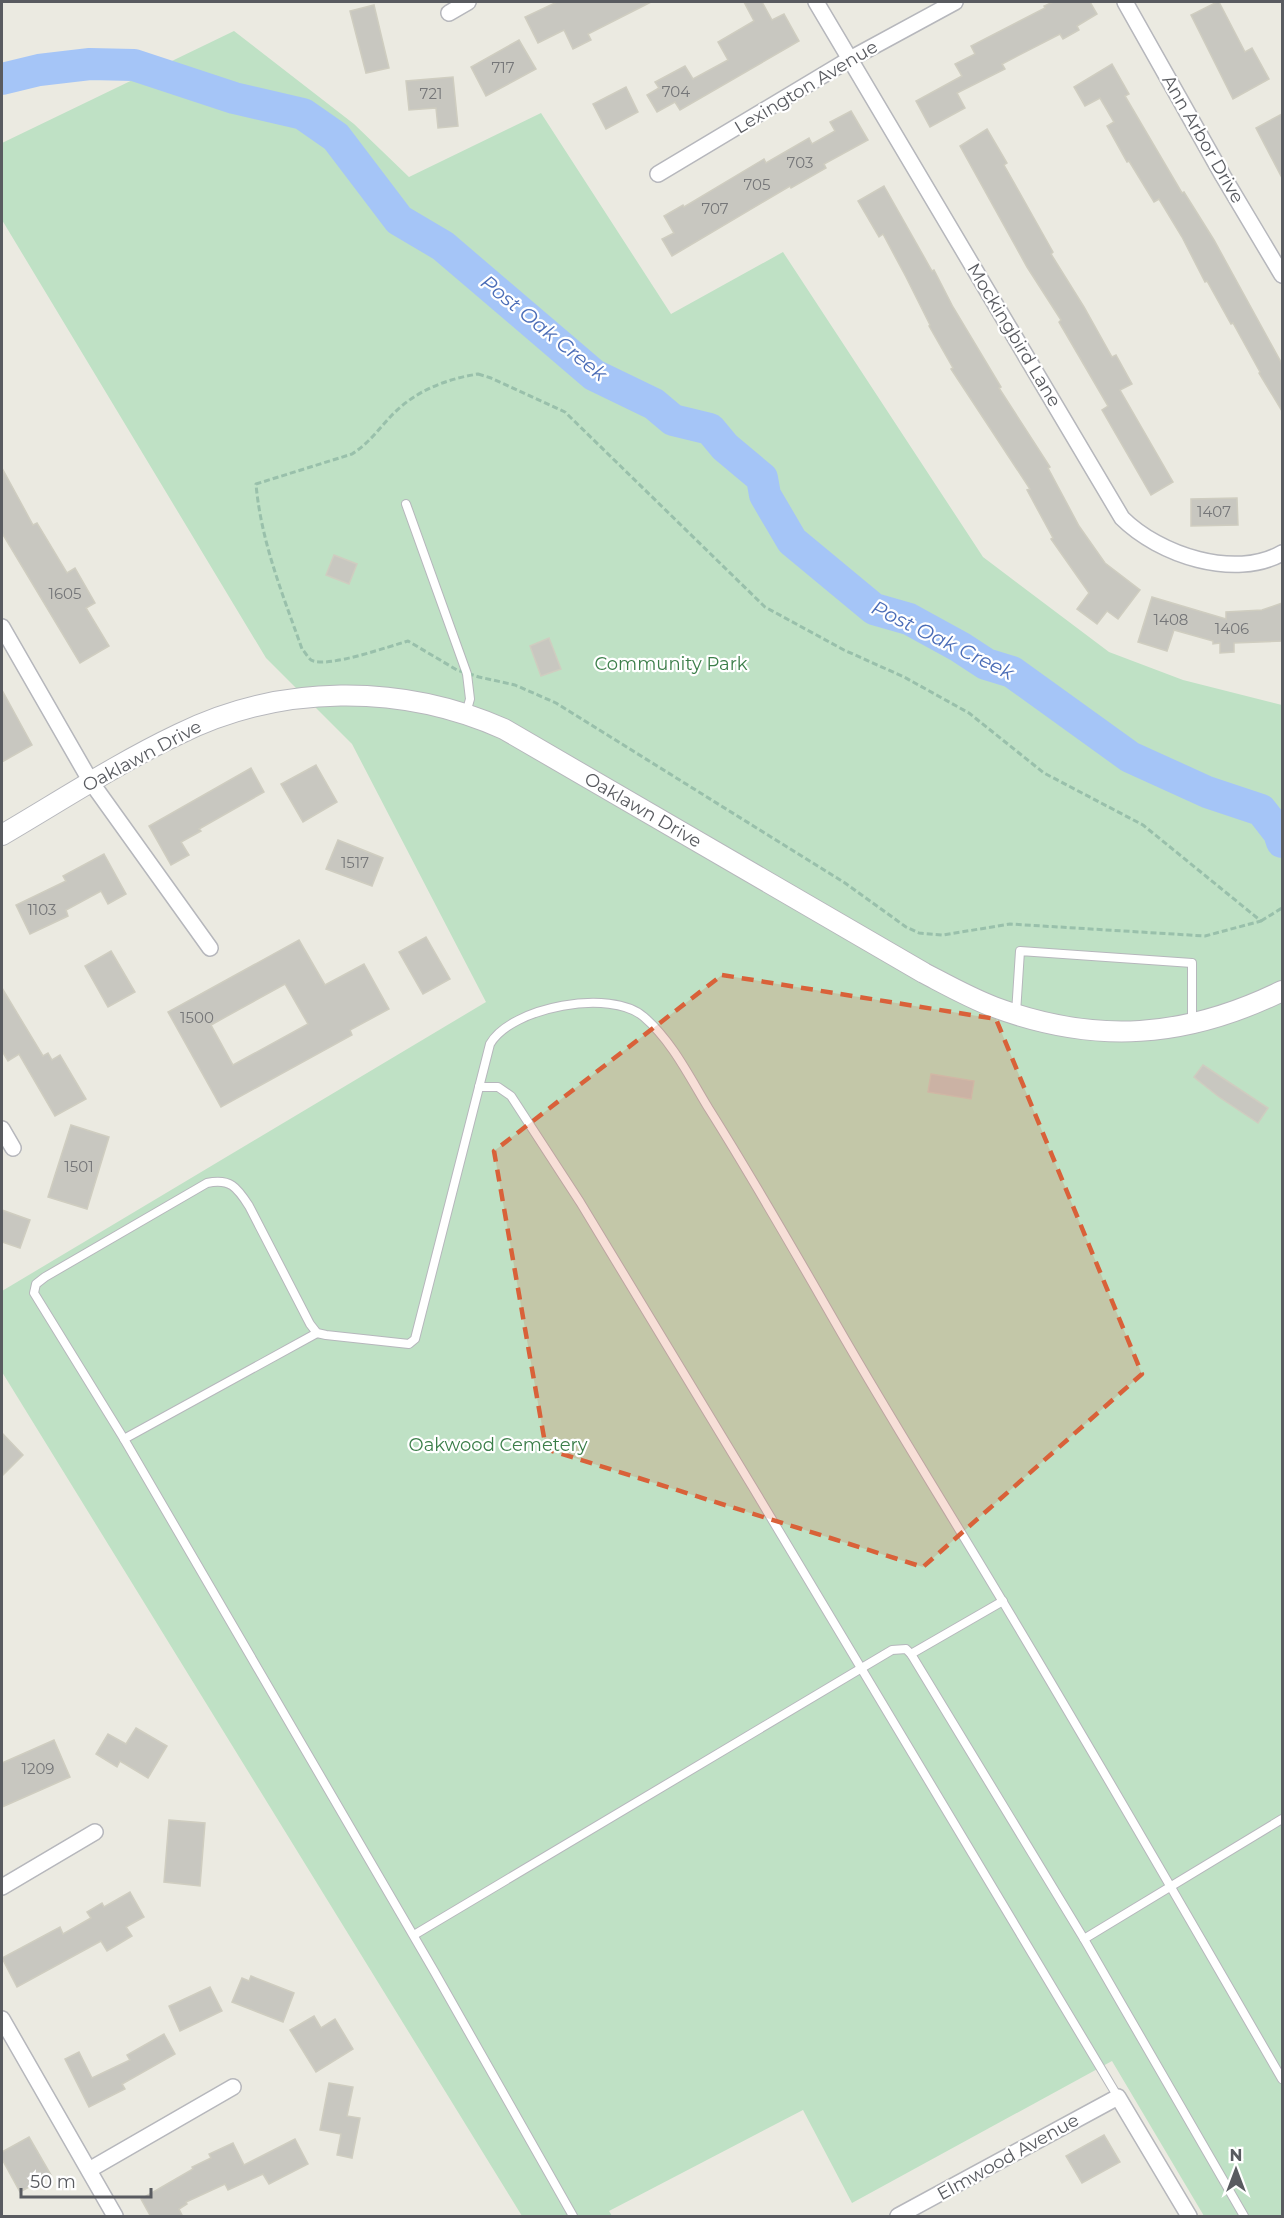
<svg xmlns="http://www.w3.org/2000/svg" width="1284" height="2218" font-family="Montserrat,sans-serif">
<rect width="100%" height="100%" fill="#ebeae1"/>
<!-- green -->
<polygon fill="#bfe1c5" points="234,31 354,124 409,177 541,113 671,314 783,252 983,557 1109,652 1183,680 1282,705 1282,2216 1204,2216 1112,2061 852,2203 803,2110 609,2211 612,2216 522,2216 2,1372 2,1291 486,1002 352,744 266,658 2,220 2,143"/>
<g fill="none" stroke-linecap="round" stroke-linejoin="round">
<!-- river -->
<polyline stroke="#a5c5f7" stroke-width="32" points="2,79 39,70 90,64 134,65 234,98 303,114 336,137 399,220 443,246 594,375 654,404 673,420 710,429 725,447 762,478 765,495 792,541 874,609 909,619 960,647 986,664 1012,672 1130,757 1207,792 1261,810 1279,833 1282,842"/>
</g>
<!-- building -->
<g fill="#c8c7c0" stroke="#cfcdc0" stroke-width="1.5" fill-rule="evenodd">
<polygon points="557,2 651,2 588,34 591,40 573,49 564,30 538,43 525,17"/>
<polygon points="744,2 762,2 772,20 784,14 799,41 680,110 675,102 657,112 647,95 659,88 655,82 685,66 693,79 728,60 718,42 754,21"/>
<polygon points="1053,2 1090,2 1097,14 1077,26 1079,30 1063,39 1060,34 1002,64 1005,69 957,93 965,108 930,127 916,101 962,76 955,64 975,54 971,46 1045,8 1044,6"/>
<polygon points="1217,2 1219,2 1245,52 1252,48 1269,79 1233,99 1191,15"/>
<polygon points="374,5 389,68 366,73 350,11"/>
<polygon points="519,40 536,69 486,96 471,67"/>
<polygon points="1112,64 1129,94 1125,96 1182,193 1184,192 1214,240 1282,364 1282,411 1259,373 1260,372 1233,323 1231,324 1207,281 1205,282 1182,237 1159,199 1154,202 1129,161 1127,162 1107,126 1114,122 1100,98 1085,106 1074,87"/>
<polygon points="453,77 458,126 438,128 436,108 409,110 406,81"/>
<polygon points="626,87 638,112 606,129 593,104"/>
<polygon points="851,111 868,140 824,164 826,168 791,188 790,186 672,256 662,239 674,233 664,216 683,205 684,207 764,159 766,163 809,138 812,144 835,131 830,122"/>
<polygon points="1282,114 1282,178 1256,128"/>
<polygon points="987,129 1007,163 1004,165 1053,252 1051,254 1084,307 1112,357 1116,355 1132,384 1120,390 1173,482 1151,495 1102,410 1108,406 1059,322 1061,320 1027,267 960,146"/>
<polygon points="884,186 932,271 934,270 953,307 1001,387 999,388 1050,467 1048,468 1079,526 1105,563 1140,590 1118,619 1107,611 1097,624 1077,609 1089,593 1051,539 1053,538 1027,490 1030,489 951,369 953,368 929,326 930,325 906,277 883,234 879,237 858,201"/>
<polygon points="2,468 33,525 37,523 67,573 75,568 95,603 86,608 109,646 80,663 2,533"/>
<polygon points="1237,498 1238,525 1191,526 1191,499"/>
<polygon points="334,555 357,564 349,584 326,575"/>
<polygon points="1152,597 1226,619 1226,612 1262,610 1282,603 1282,641 1234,643 1234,652 1220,653 1220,643 1213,644 1213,641 1174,630 1167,651 1138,642"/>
<polygon points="549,638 561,669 541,676 530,646"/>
<polygon points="2,690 32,745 2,762"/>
<polygon points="316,765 337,802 303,822 281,784"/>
<polygon points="251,768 264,792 199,829 201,831 181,842 189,855 171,865 149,826"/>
<polygon points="338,840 383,858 372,886 326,869"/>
<polygon points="104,854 126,894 108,904 101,891 66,910 68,916 30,934 16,905 66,881 63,876"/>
<polygon points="426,937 450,979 423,994 399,952"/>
<path d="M299 940 325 985 364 964 389 1009 350 1030 352 1035 221 1107 168 1012ZM285 984 308 1024 233 1065 211 1025Z"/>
<polygon points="111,951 135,992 108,1007 85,966"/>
<polygon points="2,988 43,1056 48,1053 52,1060 60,1055 86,1099 55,1116 19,1054 8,1061 2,1051"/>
<polygon points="1203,1065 1268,1108 1258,1123 1219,1097 1194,1077"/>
<polygon points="931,1074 974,1081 971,1099 928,1092"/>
<polygon points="71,1125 109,1137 87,1209 48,1197"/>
<polygon points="2,1210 30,1220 20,1248 2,1242"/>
<polygon points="2,1433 23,1455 2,1476"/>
<polygon points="136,1728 167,1746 148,1778 120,1761 117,1767 96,1754 108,1734 126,1744"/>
<polygon points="54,1740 70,1777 2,1807 2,1763"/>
<polygon points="169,1820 205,1823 200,1886 164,1882"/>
<polygon points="130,1892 144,1917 126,1927 132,1936 107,1951 101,1941 17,1987 2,1958 60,1927 63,1934 91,1918 87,1912 102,1903 104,1907"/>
<polygon points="251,1976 294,1993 283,2022 232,2002 242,1978 249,1981"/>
<polygon points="210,1987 222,2011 180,2031 169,2006"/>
<polygon points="314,2016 321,2028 335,2019 353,2049 316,2072 290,2030"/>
<polygon points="164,2034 175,2054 122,2084 125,2089 89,2107 65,2059 79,2052 92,2078 130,2060 127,2055"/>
<polygon points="329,2083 353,2087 347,2116 360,2118 352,2158 337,2155 341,2134 320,2130"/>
<polygon points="1104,2135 1120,2162 1082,2183 1066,2156"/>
<polygon points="29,2137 51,2175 20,2192 2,2159 2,2152"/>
<polygon points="295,2139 308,2164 269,2184 263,2174 228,2190 225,2184 186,2202 187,2204 179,2209 183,2217 151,2217 141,2199 193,2169 192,2167 211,2158 209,2154 233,2143 244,2165"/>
</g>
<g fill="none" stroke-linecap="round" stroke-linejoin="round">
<!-- service casing -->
<g stroke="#b6b7bc" stroke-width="10">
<g id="service">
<polyline points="406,504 467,674 470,699 466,713"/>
<polyline points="1016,1013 1020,951 1192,963 1192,1023"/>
<polyline points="479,1087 498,1087 511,1096 580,1202 752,1486 1118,2097"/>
<polyline points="124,1439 317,1333"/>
<polyline points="911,1654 1003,1601"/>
<polyline points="414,1935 860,1669 892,1650 906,1649 911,1654 1084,1939 1244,2216"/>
<polyline points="1084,1939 1282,1819"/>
<path d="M573 2216 434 1971 124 1439 34 1293 36 1284 45 1277 207 1183C230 1178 237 1187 249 1206L310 1324 317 1333 326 1335 409 1344 415 1339 490 1044C511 1007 611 988 644 1017 672 1041 690 1078 709 1109 757 1185 801 1263 846 1341 897 1429 951 1515 1003 1602 1098 1760 1190 1920 1282 2079"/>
</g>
</g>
<!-- minor casing -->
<g stroke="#b6b7bc" stroke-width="18">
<g id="minor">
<path d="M816 2 1122 518C1159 555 1235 580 1282 553"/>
<polyline points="1125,2 1223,176 1282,275"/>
<polyline points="449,13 468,2"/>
<polyline points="658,174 850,59 955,2"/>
<polyline points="2,627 91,782 210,948"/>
<polyline points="2,1129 13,1148"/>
<polyline points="2,1887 95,1832"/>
<polyline points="2,2019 115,2216"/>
<polyline points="89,2170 233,2087"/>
<polyline points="898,2216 1118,2097 1189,2216"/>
</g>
</g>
<!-- tertiary casing -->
<g stroke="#b6b7bc" stroke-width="22">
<path id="tertiary" d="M2 835C60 801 118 763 179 734 280 684 401 683 504 729L924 973C947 985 970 998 994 1007 1096 1045 1186 1038 1282 991"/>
</g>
<!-- path -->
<g stroke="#99c0ab" stroke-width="3" stroke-dasharray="6 3" stroke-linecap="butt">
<path d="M478 374 491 378 565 412 765 607 844 650 904 677 969 713 1044 773 1143 825 1261 921 1205 936 1010 924 943 935 919 933 906 927 845 883 556 703 515 685 479 677 457 670 408 641C390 646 326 669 311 660 308 658 305 652 302 649 283 595 261 542 256 484L352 454C368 444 379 429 392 415 415 391 446 379 478 374Z"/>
<polyline points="1261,921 1282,908"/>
</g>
<!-- service -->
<use href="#service" stroke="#fff" stroke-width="8"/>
<!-- minor -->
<use href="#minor" stroke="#fff" stroke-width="15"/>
<!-- tertiary -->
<use href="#tertiary" stroke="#fff" stroke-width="20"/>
</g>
<!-- marked area -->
<path fill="#d96139" fill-opacity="0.2" stroke="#d96139" stroke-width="4.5" stroke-dasharray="12 8" stroke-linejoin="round" d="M722 975 996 1019 1142 1374 923 1567 546 1449 494 1151Z"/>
<g text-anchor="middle" stroke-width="4.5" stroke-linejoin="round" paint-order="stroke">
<!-- number labels -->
<g font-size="15" fill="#757678">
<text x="503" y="73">717</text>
<text x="676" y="97">704</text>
<text x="431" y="99">721</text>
<text x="800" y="168">703</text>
<text x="757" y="190">705</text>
<text x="715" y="214">707</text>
<text x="1214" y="517">1407</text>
<text x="65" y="599">1605</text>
<text x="1171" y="625">1408</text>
<text x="1232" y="634">1406</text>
<text x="355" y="868">1517</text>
<text x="42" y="915">1103</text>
<text x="197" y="1023">1500</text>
<text x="79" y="1172">1501</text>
<text x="38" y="1774">1209</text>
</g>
<!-- street labels -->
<g font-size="18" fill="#595b60" stroke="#fff">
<text transform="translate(806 87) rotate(-31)" y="6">Lexington Avenue</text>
<text transform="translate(1203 139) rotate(60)" y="6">Ann Arbor Drive</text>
<text transform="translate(1014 335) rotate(59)" y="6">Mockingbird Lane</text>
<text transform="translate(142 756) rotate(-28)" y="6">Oaklawn Drive</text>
<text transform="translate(643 810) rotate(30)" y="6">Oaklawn Drive</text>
<text transform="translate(1008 2157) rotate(-29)" y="6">Elmwood Avenue</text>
</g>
<!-- park labels -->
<g font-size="18" fill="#3b7e49" stroke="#fff">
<text x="671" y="670">Community Park</text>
<text x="498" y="1451">Oakwood Cemetery</text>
</g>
<!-- water labels -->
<g font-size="20" font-style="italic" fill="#4b6db7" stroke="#fff">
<text transform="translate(544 328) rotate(39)" y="7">Post Oak Creek</text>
<text transform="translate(943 640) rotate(26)" y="7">Post Oak Creek</text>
</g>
</g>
<!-- border -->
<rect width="1284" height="2218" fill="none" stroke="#595b60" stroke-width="6"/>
<!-- north arrow -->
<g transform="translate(1236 2170)" stroke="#ffffff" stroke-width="4.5" paint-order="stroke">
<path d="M0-4.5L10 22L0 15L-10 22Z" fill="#595b60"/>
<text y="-9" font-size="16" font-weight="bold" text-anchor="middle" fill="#595b60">N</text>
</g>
<!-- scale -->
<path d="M21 2188v9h130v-9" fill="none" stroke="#595b60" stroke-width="3"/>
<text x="30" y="2188" font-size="18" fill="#595b60" stroke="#ffffff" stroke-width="4.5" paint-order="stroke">50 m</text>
</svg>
